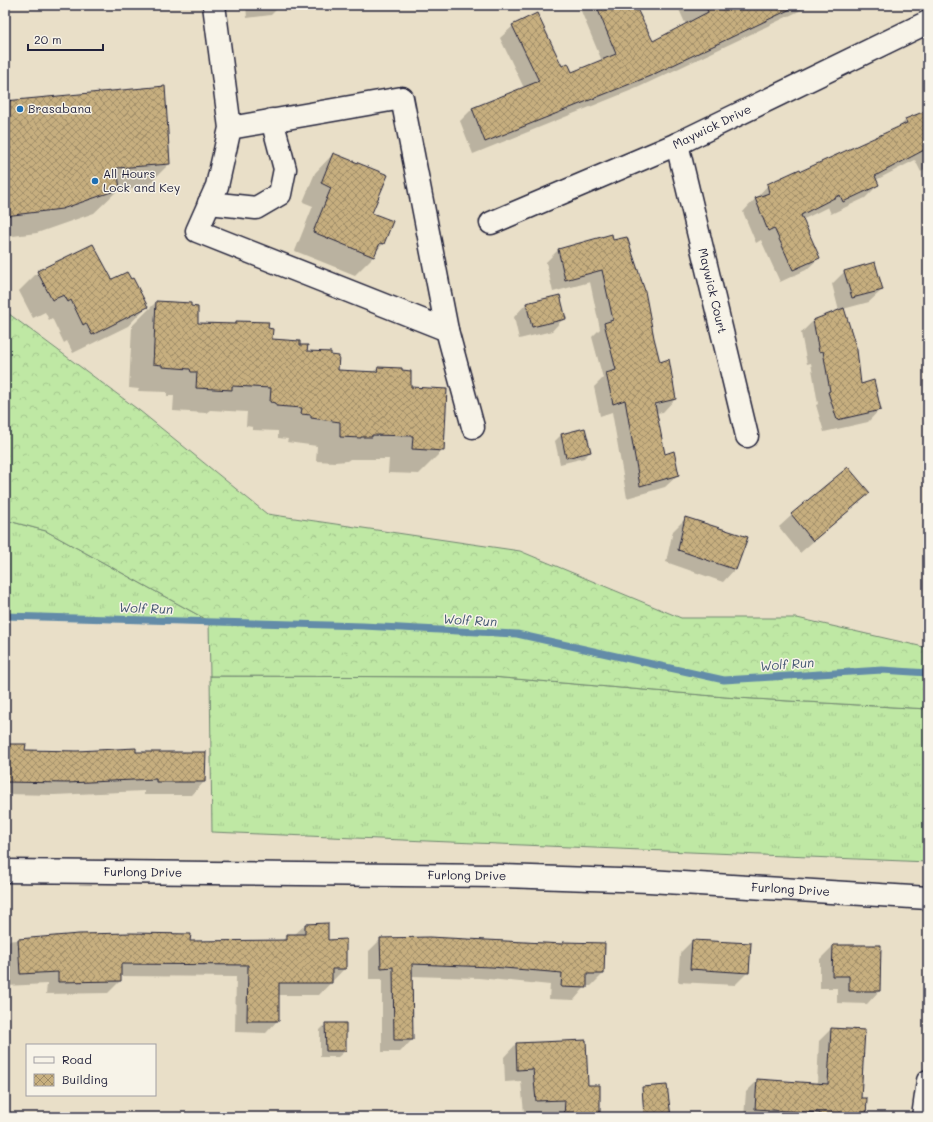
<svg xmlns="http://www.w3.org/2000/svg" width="933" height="1122" font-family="Mali,sans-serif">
<defs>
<pattern id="grass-tufts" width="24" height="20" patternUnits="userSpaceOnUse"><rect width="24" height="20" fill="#bfe8a4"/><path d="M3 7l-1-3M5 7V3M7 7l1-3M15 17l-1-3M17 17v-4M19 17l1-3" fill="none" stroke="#a4c78e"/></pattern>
<pattern id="forest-crowns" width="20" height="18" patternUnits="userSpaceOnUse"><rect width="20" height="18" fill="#bfe8a4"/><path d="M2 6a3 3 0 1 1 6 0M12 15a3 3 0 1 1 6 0" fill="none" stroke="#a4c78e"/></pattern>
<pattern id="building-cross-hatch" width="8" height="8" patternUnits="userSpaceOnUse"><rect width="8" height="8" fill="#c7af7f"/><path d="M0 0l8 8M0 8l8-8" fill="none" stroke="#a18e69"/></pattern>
</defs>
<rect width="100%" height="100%" fill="#e9dfc8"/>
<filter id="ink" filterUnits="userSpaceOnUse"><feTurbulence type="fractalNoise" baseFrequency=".025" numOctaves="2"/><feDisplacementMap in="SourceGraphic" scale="8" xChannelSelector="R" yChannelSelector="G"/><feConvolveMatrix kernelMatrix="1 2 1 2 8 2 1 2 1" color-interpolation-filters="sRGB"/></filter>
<g filter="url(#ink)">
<!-- grass -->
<g fill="url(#grass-tufts)" stroke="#708570">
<polygon points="5,520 46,531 209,621 5,615"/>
<polygon points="210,676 492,677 737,698 928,709 928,862 212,832"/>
</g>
<!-- forest -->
<polygon fill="url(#forest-crowns)" stroke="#708570" points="5,311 140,411 267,514 520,551 681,618 797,618 928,648 928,709 737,698 492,677 210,676 209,621 46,531 5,520"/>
<!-- shadow -->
<g fill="#0003">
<polygon points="246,5 281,5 271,15 247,18"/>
<polygon points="587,5 634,5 652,42 686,25 677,5 812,5 637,88 473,154 460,121 472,109 524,88 500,38 513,26 571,74 602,61 581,11"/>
<polygon points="5,102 169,164 145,188 118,190 94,213 37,233 5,237"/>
<polygon points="928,111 928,168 921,172 915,160 876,180 878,185 865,198 831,214 828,207 802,220 819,258 806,270 780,282 761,240 756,243 743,212 768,185 801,172 898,128 906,120"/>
<polygon points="333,154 371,213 383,244 376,251 374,256 355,275 295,251 313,206 303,202 315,173"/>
<polygon points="612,241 653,338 660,364 675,399 663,412 656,413 664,455 678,475 665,487 627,498 612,412 600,416 594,387 603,378 592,337 600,329 590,282 553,292 546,262 558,250"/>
<polygon points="845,271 882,290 869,302 843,309 860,385 880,409 868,422 824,432 816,405 818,404 811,363 807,364 801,333 813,321 839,311 832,284"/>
<polygon points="38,272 146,307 128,326 73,353 67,341 64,343 52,318 49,320 45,312 33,318 19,291"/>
<polygon points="559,296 564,318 552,331 519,339 514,317 526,304"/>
<polygon points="156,302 197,323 233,325 237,322 267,329 271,340 299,346 337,371 373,373 378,368 410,388 443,450 419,474 388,473 389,459 350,459 347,461 335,462 316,461 317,446 287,442 288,439 278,438 278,431 252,430 253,427 246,426 247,412 210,410 206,413 173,411 174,396 167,396 167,392 138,391 139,389 129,388 132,326"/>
<polygon points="584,429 590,452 584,458 560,464 555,441 561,435"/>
<polygon points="869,493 800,553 779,527 792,515"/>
<polygon points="686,518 735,569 723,582 666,562 673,531"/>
<polygon points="5,745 24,751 205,753 204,782 192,795 144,795 144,791 54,795 5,794"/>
<polygon points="305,925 327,941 345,968 319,995 278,995 278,1020 266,1033 235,1032 236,977 120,976 120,981 108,993 46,994 47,984 5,986 5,941 79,935 189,942 282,941 287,935 294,935"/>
<polygon points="381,939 561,945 563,943 604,944 603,974 591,986 586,986 574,1000 549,999 550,985 479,978 411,976 412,1040 400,1052 382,1052 382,979 369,979 369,951"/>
<polygon points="692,941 748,972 735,985 678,982 680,953"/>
<polygon points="833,946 880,946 879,991 867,1004 837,1003 837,988 820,988 820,959"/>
<polygon points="326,1024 345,1051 338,1057 320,1057 320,1030"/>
<polygon points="831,1029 860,1099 865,1117 744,1117 746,1092 758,1080 817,1084 819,1041"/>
<polygon points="516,1044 587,1086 599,1117 553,1117 553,1112 524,1113 521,1081 505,1082 504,1057"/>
</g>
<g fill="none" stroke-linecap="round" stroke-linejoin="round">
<!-- stream -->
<polyline stroke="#648ca8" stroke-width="7" points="5,616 363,626 517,634 724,680 882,670 928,673"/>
</g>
<!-- building -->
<g fill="url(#building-cross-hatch)" stroke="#22223b">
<polygon points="596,5 635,5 653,41 708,12 705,5 799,5 650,76 485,142 472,108 539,81 512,25 537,13 562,66 568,63 572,72 616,54"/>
<polygon points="165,86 170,164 117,168 120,189 62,209 5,216 5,101"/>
<polygon points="928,110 928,148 875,176 879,185 843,202 840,195 801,215 820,258 793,270 774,228 768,231 755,198 769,193 767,184 800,169 801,171 907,123 905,119"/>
<polygon points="333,153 388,175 372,213 393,221 384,244 380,243 374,257 313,232 331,188 321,183"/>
<polygon points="612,234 613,240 627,237 645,291 654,338 660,362 669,359 676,399 655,404 665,454 674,451 679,475 640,486 625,400 613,404 606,373 616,370 604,323 613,320 602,270 565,280 558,249"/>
<polygon points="93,244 112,279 127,272 131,279 133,278 148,307 92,335 86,323 83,325 71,300 68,302 64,295 52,300 37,271"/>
<polygon points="875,262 883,290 852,298 844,271"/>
<polygon points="560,295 566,319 532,327 526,303"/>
<polygon points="156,301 191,303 191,306 198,307 198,323 236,324 236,321 269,322 268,328 273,329 272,339 300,341 300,345 308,345 307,351 331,352 331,355 339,356 338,370 377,372 378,367 402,368 402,370 411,371 411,387 447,389 444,451 412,449 413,436 372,435 372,437 361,437 361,438 340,437 340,422 311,418 311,415 301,414 302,408 276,406 276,403 270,402 271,388 232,386 232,390 196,388 197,372 191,372 190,369 162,367 162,365 153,364"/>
<polygon points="844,308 857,350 861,384 874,380 881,410 837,420 828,392 830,391 823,351 819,352 813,320"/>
<polygon points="585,428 591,452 566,458 561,434"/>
<polygon points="848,467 870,493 813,541 791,514"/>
<polygon points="685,517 748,537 736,570 678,550"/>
<polygon points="5,744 26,744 25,750 77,751 136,748 136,752 206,752 205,782 156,782 156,779 67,783 5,782"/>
<polygon points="328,923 328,940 346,939 346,969 332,969 332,983 279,983 279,1021 247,1021 248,965 121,964 121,981 58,982 58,972 20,974 18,939 79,934 131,933 191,934 190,941 287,940 287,934 305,934 305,924"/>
<polygon points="429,937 563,944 563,942 605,943 604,974 587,974 587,988 561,987 562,973 492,967 412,964 413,1040 394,1040 393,967 381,968 380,938"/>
<polygon points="692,940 751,943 749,973 690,969"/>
<polygon points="833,945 881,945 880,991 849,991 849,976 832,976"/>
<polygon points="325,1023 346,1023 346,1051 326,1051"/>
<polygon points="831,1028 865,1030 861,1098 867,1098 866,1117 820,1117 820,1113 755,1109 757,1079 828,1084"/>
<polygon points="586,1040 588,1085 600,1085 600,1117 564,1117 565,1100 536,1101 533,1069 517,1070 516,1043"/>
<polygon points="667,1085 671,1117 644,1117 642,1087"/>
</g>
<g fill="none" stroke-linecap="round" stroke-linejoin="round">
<!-- minor casing -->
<g stroke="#22223b" stroke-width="25">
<g id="minor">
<polyline points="214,5 230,128 217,186 197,231 447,330 402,98 230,128"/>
<path id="s1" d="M677 144 747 436"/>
<polyline points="209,203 256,208 280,194 285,169 272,120"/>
<path id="s2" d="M491 223 677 144 928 22"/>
<polyline points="447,330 473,427"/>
<path id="s3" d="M5 871 500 876 649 881 928 898"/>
<polyline points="923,1117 928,1081"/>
</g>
</g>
<!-- minor -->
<use href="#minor" stroke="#f7f3e8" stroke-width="22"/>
</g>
</g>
<!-- markers -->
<g fill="#1f6fb2" stroke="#f7f3e8" stroke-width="1.5">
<circle cx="20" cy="109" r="4"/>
<circle cx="95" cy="181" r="4"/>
</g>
<g text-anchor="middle" stroke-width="3" stroke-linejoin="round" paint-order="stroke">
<!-- poi labels -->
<g font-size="12" fill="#22223b" stroke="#f7f3e8" text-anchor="start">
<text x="28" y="113">Brasabana</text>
<text x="103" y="178">All Hours<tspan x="103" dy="14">Lock and Key</tspan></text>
</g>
<!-- street labels -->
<g font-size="12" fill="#22223b" stroke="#f7f3e8">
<text dy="4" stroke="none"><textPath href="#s2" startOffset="241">Maywick Drive</textPath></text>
<text dy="4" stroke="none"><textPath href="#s1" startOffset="151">Maywick Court</textPath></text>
<text dy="4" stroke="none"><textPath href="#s3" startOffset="138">Furlong Drive</textPath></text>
<text dy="4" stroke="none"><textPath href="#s3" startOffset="462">Furlong Drive</textPath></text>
<text dy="4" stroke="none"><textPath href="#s3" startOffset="786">Furlong Drive</textPath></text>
</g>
<!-- water labels -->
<g font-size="13" font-style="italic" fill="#435772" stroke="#f7f3e8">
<text transform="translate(146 608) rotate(2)" y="5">Wolf Run</text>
<text transform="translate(470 620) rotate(3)" y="5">Wolf Run</text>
<text transform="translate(787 664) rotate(-4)" y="5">Wolf Run</text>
</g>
</g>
<!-- margin -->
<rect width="933" height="1122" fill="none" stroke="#f7f3e8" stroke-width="20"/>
<rect x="10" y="10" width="913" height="1102" fill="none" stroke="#22223b" stroke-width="1.5" filter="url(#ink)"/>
<!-- legend -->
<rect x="26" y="1044" width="130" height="52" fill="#f7f3e8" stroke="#a29fa3"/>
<rect x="34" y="1057" width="20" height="6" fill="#f7f3e8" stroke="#a29fa3"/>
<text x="62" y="1064" font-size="12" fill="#22223b">Road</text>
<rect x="34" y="1074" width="20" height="12" fill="url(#building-cross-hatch)" stroke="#a29fa3"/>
<text x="62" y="1084" font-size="12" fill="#22223b">Building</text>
<!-- scale -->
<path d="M28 44v6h75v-6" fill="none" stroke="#22223b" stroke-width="2"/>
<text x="34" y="44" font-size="12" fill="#22223b" stroke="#f7f3e8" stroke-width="3" paint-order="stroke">20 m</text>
</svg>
